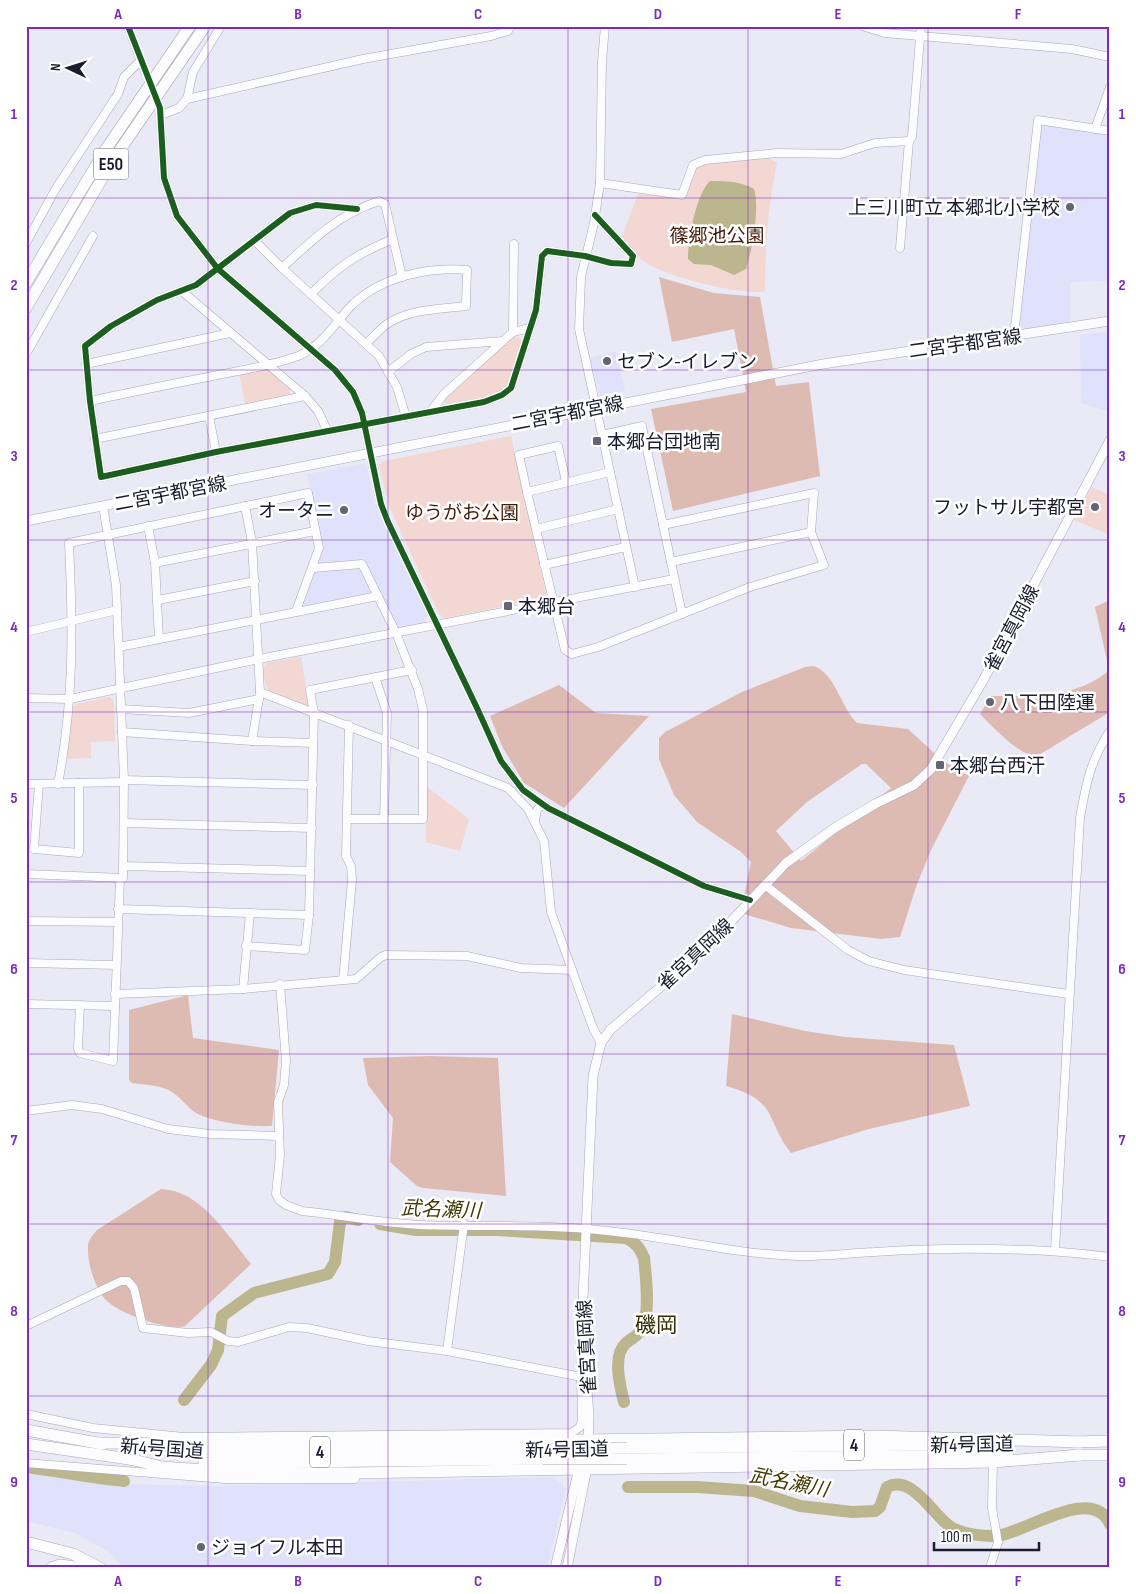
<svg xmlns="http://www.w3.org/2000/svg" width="1136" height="1594" font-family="'Sofia Sans Condensed','Noto Sans JP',sans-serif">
<rect width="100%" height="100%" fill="#eaeaf6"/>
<!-- built -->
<g fill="#e0e1fb">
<polygon points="1042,123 1110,132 1110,281 1070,282 1070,322 1018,330"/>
<polygon points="1110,331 1110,412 1081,403 1080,335"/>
<polygon points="615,351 625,391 600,396 590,358"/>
<polygon points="363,464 367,468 374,501 384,525 427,616 425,624 396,628 380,592 306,607 302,604 322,548 307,474"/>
<polygon points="26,1472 124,1484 208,1486 554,1477 566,1488 547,1568 125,1568 108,1551 75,1533 26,1521"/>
</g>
<!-- green -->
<g fill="#f2d7d2">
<path d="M767 157 777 163C768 206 765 248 765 292 735 294 672 278 646 263 637 257 629 245 622 237L638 194 685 198 696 167 707 163Z"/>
<path d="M516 335 522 340C517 354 514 379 503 391 494 400 460 403 446 405L444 400Z"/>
<polygon points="262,368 268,370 290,389 289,395 245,404 239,373"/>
<polygon points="511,436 546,594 542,599 445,618 439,614 389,506 379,465 384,461"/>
<polygon points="1092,487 1110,495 1110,535 1074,520"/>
<path d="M301 657 309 705 306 707C278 696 264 700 263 667L267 663Z"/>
<polygon points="109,697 114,700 115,741 91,742 91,758 66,759 73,707 77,704"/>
<polygon points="426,786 469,819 460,851 426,842"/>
</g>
<!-- forest -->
<g fill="#debbb2" fill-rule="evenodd">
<polygon points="659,277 714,293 760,297 776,386 809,382 820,476 673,511 651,409 746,392 734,329 672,342"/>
<path d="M1110 600V712L1037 756C1020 757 992 726 980 714L991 696C1029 696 1080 698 1109 670L1095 607Z"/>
<path d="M814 666C836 674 841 708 857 723L908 729 943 761 969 776 931 850 916 887 900 937 881 939 791 928 744 914 741 910 751 862 741 852 697 822 674 795 659 759V738L665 732 742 692 805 667ZM862 764H866L891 788 801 861 776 831 807 802Z"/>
<polygon points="559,685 596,713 649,716 564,808 524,783 502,746 490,716"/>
<path d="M188 995 193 1038 279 1050 272 1126C250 1127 220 1123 200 1115 190 1111 184 1101 176 1095 165 1085 146 1085 132 1083L129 1080V1010Z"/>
<path d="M732 1014 805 1031 845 1037 954 1045 970 1106 869 1129 791 1153C764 1118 779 1101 726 1086Z"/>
<polygon points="430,1056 498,1058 506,1196 423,1188 417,1186 390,1162 393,1118 368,1085 363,1058"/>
<path d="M161 1189C201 1190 228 1236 251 1264L185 1326C167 1331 117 1313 105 1299 95 1288 87 1262 88 1247 88 1240 92 1236 97 1230Z"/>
</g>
<!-- water -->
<path fill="#bbb68d" d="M710 181C726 181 740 181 754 189 760 208 752 250 746 269L734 275 711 265 694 264 688 259C688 240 696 194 710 181Z"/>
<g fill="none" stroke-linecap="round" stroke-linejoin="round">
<!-- river -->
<g stroke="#bbb68d" stroke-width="12">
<path d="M380 1224 416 1230H496L626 1238C636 1243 640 1248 644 1258 646 1276 650 1311 643 1327 640 1335 632 1338 626 1343 612 1355 620 1386 624 1402"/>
<polyline points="184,1400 211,1365 218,1350 222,1316 254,1293 328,1274 335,1262 340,1222 346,1217 358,1220"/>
<path d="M26 1467C59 1471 90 1478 124 1481"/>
<path d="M628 1487H697L754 1491 800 1506 852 1512 875 1511 880 1507 887 1487C913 1474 933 1516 951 1527 964 1535 980 1536 995 1536 1023 1535 1092 1483 1110 1524"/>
</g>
<!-- minor casing -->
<g stroke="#a8a8b6" stroke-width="9">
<g id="minor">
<polyline points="128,26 145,72"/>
<polyline points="605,26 602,61 600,183 594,223 581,277 579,329 635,587"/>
<polyline points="862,26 885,33 1072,49 1110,57"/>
<polyline points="187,99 363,59 491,36 508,31 511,26"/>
<polyline points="160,108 164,178 177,216 218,269 335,370 353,392 362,413 381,504 388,522 477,708 501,761 523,790 548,808 704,886 750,900"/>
<polyline points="161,115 179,108 187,99 193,72 221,26"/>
<polyline points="1095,129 1110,87"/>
<polyline points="600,183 682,195 693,165 705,160 777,153 841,154 875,143 909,141"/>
<polyline points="357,209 316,205 290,213 196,285 157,300 111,326 85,346 90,401 101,477 216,452 484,402 502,395 511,388 536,310 542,256 547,251 585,256 611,263 631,264 633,256 595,215"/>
<polyline points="254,240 282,268 379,356 397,387 406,417"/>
<polyline points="26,243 55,190 118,94 124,77 140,61"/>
<polyline points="900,248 909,141 912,137 921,26"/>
<path d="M282 268C312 240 339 214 379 201L385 204 402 277"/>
<polyline points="183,292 305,396 318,411 327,430"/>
<path d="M311 294C340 265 355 255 393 239"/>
<polyline points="513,332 514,244"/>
<polyline points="1014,336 1038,120 1110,131"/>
<polyline points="26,354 93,236"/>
<polyline points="86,364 230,333"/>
<polyline points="388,372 411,354 426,347 503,341"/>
<path d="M90 401C131 392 172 384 213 376 242 370 271 366 298 356 323 346 336 321 353 304 382 277 429 266 467 270L466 306C440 309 409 309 387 324 380 329 373 337 367 343"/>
<polyline points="431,411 444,394 513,332 530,328"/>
<polyline points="209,416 216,452"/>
<polyline points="602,435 642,426 682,614"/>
<polyline points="95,439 305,396"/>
<polyline points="610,472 527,492 565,650 572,654 598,647 750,587 824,565 811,532 814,493 663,525"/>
<polyline points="527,492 519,455 558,446 566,482"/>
<polyline points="245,506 252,542 260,692 252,741"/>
<polyline points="148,526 155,563 159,639"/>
<polyline points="536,529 618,509"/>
<polyline points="671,562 811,532"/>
<polyline points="155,563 315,531"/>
<polyline points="544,565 626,547"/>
<polyline points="313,568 362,564 396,633 418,689 423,710 423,819 347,819"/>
<polyline points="158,600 255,581"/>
<polyline points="26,632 117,610"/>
<polyline points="119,647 378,596"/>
<polyline points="375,677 387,713 384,819"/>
<polyline points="260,692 508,788 528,809 544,841 551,912 593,1028 601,1043"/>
<polyline points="26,698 70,699 259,659 674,579"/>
<polyline points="121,709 189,713 259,699"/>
<polyline points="122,732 252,741 313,743"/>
<polyline points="124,780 313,785"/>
<polyline points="26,784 124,782"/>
<polyline points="39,784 34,849 79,853 79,783"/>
<path d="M58 784C74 701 73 626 69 543L308 493 319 548 296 611"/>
<polyline points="535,820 537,810 542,804"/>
<polyline points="124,823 312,828"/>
<polyline points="123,866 310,871"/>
<polyline points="26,874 123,878 124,780 116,585 103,506"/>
<polyline points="765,885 848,950 869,961 904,970 1068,994"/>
<polyline points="118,909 309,915 314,714 310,690 412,670"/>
<polyline points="26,921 118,922"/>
<polyline points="246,946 305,950 309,915"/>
<polyline points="26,963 116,965"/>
<polyline points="343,980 352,880 351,866 346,856 349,725"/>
<path d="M280 984 286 1061 284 1085 278 1102 280 1155 276 1194 279 1200 286 1205 302 1211C341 1215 381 1223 420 1225 482 1227 545 1224 607 1231 670 1237 733 1254 797 1256 823 1257 848 1253 874 1252 953 1247 1031 1247 1110 1257"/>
<polyline points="243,989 250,913"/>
<polyline points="115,994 243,989 356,979 381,957 386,955 467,956 521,968 572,970"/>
<polyline points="26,1004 115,1006"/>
<polyline points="80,1005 78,1049 80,1053 113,1061 120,879"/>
<polyline points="26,1111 72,1105 102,1109 168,1129 210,1134 279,1136"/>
<path d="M1055 1250 1080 818C1086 784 1090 761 1110 731"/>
<polyline points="26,1326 121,1281 128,1281 134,1288 143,1328 188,1333 211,1332 228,1341 238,1342 289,1327 307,1328 368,1341 447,1351 587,1378"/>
<polyline points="447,1351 464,1224"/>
<polyline points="26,1414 93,1428 184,1437 571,1433 580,1427 582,1421 581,1377"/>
<polyline points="26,1463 225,1479 355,1479"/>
<polyline points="990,1568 998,1542 992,1508 993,1462"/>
</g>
</g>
<!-- major casing -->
<g stroke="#a8a8b6" stroke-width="10">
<g id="major">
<polyline points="26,521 823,364 1110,321"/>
<polyline points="588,1445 589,1416 582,1321 593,1076 601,1043 610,1030 704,950 786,863 836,827 875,804 914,785 931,769 984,679 1110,440"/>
<polyline points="555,1568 580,1464"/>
<polyline points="567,1568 588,1463"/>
</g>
</g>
<!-- highway casing -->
<g stroke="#a8a8b6" stroke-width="12">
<g id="highway">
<polyline points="26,283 104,152 190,26"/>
<polyline points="26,308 113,160 205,26"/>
<polyline points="26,1430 103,1444"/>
<polyline points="1074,1442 1110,1441"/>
<polyline points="97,1443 278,1444 875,1436 1081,1442"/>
<polyline points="26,1444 136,1460"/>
<polyline points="627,1448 931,1445"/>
<polyline points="164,1450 225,1453 543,1449"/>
<polyline points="1074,1455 1110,1455"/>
<polyline points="130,1459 162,1467 233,1472 354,1473 993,1462 1080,1455"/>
<polyline points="627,1459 1008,1455"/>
<polyline points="204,1463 543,1459"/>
<polyline points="26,1542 73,1554 100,1568"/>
<polyline points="51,1568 60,1565 84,1568"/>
</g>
</g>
<!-- minor -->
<use href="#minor" stroke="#fcfcfe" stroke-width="8"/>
<!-- major -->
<use href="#major" stroke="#fcfcfe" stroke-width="9"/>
<!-- highway -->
<use href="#highway" stroke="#fcfcfe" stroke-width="11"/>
<!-- highway-bridge casing -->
<g stroke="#a8a8b6" stroke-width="12" stroke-linecap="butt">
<g id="highway-bridge">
<polyline points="543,1449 627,1448"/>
<polyline points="543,1459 627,1459"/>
</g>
</g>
<!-- highway-bridge -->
<use href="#highway-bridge" stroke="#fcfcfe" stroke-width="11"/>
<!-- cycleway casing -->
<g stroke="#fff" stroke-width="9">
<g id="cycleway">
<polyline points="128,26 160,108 164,178 177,216 218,269 335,370 353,392 362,413 381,504 388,522 477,708 501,761 523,790 548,808 704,886 750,900"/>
<polyline points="357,209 316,205 290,213 196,285 157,300 111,326 85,346 90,401 101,477 216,452 484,402 502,395 511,388 536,310 542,256 547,251 585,256 611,263 631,264 633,256 595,215"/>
</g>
</g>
<!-- cycleway -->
<use href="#cycleway" stroke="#1b5e20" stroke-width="6"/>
</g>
<!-- grid -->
<path fill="none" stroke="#7b2cbf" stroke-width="1" stroke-opacity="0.55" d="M208 26V1568M388 26V1568M568 26V1568M748 26V1568M928 26V1568M26 198H1110M26 370H1110M26 540H1110M26 712H1110M26 882H1110M26 1054H1110M26 1224H1110M26 1396H1110"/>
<!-- markers -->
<g fill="#636475" stroke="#fff" stroke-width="2">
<circle cx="1070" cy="207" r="5"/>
<circle cx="607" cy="361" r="5"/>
<rect x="592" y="436" width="10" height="10" rx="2.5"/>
<circle cx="1095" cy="507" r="5"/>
<circle cx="344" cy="510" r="5"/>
<rect x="503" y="601" width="10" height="10" rx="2.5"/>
<circle cx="990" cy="702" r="5"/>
<rect x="935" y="760" width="10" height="10" rx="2.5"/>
<circle cx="201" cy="1547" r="5"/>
</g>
<g text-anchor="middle" stroke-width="5" stroke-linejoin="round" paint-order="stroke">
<!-- shield labels -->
<g fill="#fff" stroke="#5f606d" stroke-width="1">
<rect x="93.5" y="148.5" width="35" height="31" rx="4"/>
<rect x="844" y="1429.5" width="20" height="31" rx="4"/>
<rect x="310" y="1436.5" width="20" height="31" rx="4"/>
</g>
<g font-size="18" font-weight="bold" fill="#1b1c2f">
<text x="111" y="170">E50</text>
<text x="854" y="1451">4</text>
<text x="320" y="1458">4</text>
</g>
<!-- poi labels -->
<g font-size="19" fill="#1b1c2f" stroke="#fff" text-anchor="start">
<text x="1060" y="214" text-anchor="end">上三川町立 本郷北小学校</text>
<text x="617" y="368">セブン-イレブン</text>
<text x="607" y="448">本郷台団地南</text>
<text x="1085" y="514" text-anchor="end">フットサル宇都宮</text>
<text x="334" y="517" text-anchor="end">オータニ</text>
<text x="518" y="613">本郷台</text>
<text x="1000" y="709">八下田陸運</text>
<text x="950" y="772">本郷台西汗</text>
<text x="211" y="1554">ジョイフル本田</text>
</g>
<!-- park labels -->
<g font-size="19" fill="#451c0a" stroke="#fff">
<text x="717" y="242">篠郷池公園</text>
<text x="462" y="519">ゆうがお公園</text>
</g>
<!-- street labels -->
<g font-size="19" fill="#1b1c2f" stroke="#fff">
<text transform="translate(965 343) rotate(-8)" y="7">二宮宇都宮線</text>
<text transform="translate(567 413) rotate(-11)" y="7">二宮宇都宮線</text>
<text transform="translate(170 493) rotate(-11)" y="7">二宮宇都宮線</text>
<text transform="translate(1011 628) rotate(-62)" y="7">雀宮真岡線</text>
<text transform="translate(695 954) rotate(-43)" y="7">雀宮真岡線</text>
<text transform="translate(586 1347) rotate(-93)" y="7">雀宮真岡線</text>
<text transform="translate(972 1444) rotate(-1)" y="7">新4号国道</text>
<text transform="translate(162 1448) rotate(4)" y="7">新4号国道</text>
<text transform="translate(567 1449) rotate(-1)" y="7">新4号国道</text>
</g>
<!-- water labels -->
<g font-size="20" font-style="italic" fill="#403a04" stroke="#fff">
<text transform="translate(441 1209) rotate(2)" y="7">武名瀬川</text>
<text transform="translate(789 1482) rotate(11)" y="7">武名瀬川</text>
</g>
<!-- quarter labels -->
<g font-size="21" fill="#332e03" stroke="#fff">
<text x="656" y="1332">磯岡</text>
</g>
</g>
<!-- border -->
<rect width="1136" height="1594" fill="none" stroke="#ffffff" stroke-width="55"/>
<!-- north arrow -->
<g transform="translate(68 68) rotate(274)" stroke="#ffffff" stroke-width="4" paint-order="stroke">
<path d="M0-4L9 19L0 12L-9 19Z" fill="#1b1c2f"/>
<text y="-8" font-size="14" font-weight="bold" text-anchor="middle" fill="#1b1c2f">N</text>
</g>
<!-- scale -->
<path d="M934 1542v8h105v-8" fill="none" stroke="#1b1c2f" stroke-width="2.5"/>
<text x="941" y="1542" font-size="15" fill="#1b1c2f" stroke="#ffffff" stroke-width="4" paint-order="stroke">100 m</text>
<rect x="28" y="28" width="1080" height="1538" fill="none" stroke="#7b2cbf" stroke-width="2"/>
<g font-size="16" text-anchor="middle" font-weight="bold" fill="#7b2cbf">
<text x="118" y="19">A</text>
<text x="298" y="19">B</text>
<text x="478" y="19">C</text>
<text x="658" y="19">D</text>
<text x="838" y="19">E</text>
<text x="1018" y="19">F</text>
<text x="14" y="119">1</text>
<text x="1122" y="119">1</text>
<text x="14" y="290">2</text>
<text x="1122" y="290">2</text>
<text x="14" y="461">3</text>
<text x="1122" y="461">3</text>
<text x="14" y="632">4</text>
<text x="1122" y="632">4</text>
<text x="14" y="803">5</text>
<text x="1122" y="803">5</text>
<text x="14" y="974">6</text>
<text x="1122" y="974">6</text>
<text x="14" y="1145">7</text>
<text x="1122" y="1145">7</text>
<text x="14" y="1316">8</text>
<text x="1122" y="1316">8</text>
<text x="14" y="1487">9</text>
<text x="1122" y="1487">9</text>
<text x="118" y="1586">A</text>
<text x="298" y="1586">B</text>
<text x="478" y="1586">C</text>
<text x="658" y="1586">D</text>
<text x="838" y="1586">E</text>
<text x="1018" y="1586">F</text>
</g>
</svg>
